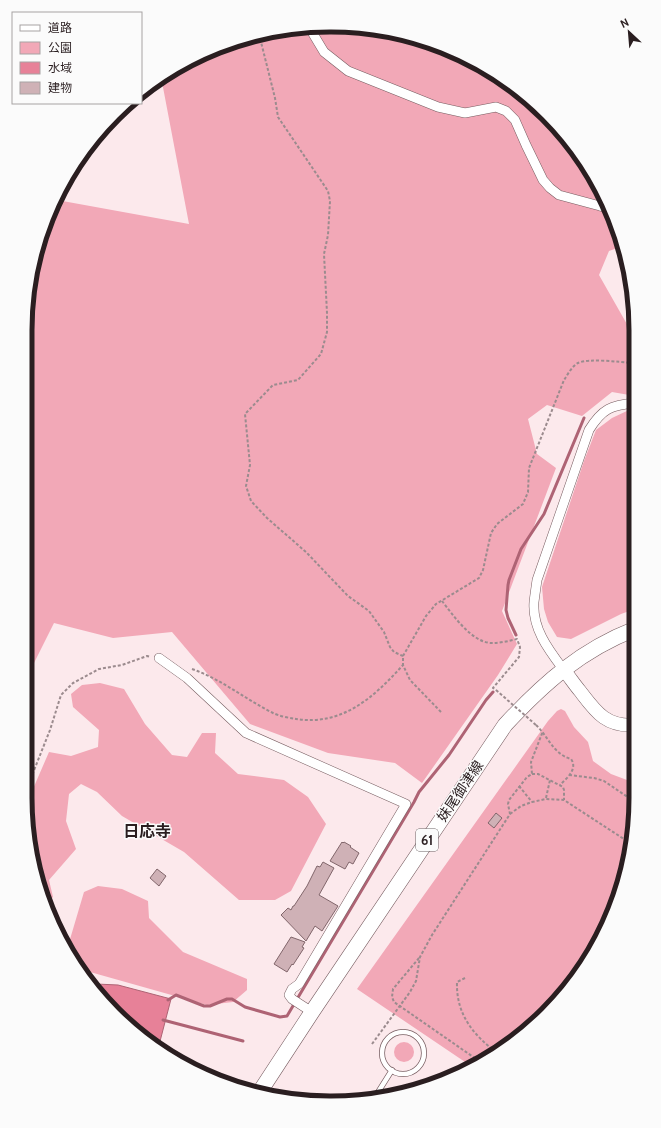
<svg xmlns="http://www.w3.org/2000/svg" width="661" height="1128" font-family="Cabin,'Noto Sans JP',sans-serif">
<rect width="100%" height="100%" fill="#fce9ec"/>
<!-- green -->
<g fill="#f2a8b7">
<polygon points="330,25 390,31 447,48 500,76 547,115 595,178 620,233 623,246 609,251 599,275 628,326 635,326 635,396 612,392 582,416 547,405 528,419 537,454 556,468 502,611 517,644 498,675 422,783 395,763 328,753 250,724 172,632 113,638 54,623 25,681 26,310 41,232 57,200 189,224 162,82 158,79 213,48 271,31"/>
<polygon points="629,410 635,411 635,609 621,614 571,639 557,637 548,622 544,609 542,587 584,461 596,430 612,418"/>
<polygon points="100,683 124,689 145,724 172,755 187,757 202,733 216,733 215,753 238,774 284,780 308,797 326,824 291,891 275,900 239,900 184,852 122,816 97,792 81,784 69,794 66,821 76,849 49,880 53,897 46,904 41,895 26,805 49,752 71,756 98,747 99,730 73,707 71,694 82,685"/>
<polygon points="561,709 565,711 574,727 588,742 593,761 611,774 635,783 635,818 620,895 585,967 517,1040 471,1066 357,989 548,721 557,711"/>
<polygon points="98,886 122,889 148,901 149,918 183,952 247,979 247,990 233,1002 207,1005 90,972 72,954 68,946 84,892"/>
<circle cx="404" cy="1052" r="10"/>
</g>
<!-- water -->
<polygon fill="#e78198" stroke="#ae6374" points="96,984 118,985 171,999 158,1049 92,987"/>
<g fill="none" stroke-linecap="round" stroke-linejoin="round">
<!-- stream -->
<g stroke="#ae6374" stroke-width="3">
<polyline points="516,635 508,618 506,610 508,585 509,580 521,549 544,514 584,418"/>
<polyline points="168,1000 176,995 204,1006 210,1006 227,999 232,999 245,1007 280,1017 287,1016 414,802 419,792 449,755 486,700 493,692"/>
<polyline points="163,1020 243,1041"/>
</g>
</g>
<!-- building -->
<g fill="#cfb1b6" stroke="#81666b">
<polygon points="496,813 502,818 494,828 488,823"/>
<polygon points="342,842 343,843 344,842 351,846 350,847 359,853 353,864 349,862 345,869 330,861"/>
<polygon points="323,862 334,868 319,895 338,906 322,931 315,926 306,941 281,915 288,908 291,910 293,906 294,906 307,886 317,866 320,867"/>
<polygon points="157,869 166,876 159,886 150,878"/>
<polygon points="291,937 305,942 302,947 304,948 293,965 292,964 287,972 274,964"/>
</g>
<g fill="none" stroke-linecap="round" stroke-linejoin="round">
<!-- lane casing -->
<g stroke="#775d61" stroke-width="6">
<g id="lane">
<circle cx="403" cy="1053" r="21"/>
<polyline points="375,1097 392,1070"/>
</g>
</g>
<!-- street casing -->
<g stroke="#775d61" stroke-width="10">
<g id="street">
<polyline points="309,27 324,52 348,71 438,107 465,113 496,107 506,111 515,120 526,145 543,180 550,188 559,195 600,206 609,208"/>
<polyline points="159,658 187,678 246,733 406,804 299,984 292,989 289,995 292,999 312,1012"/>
<path d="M563 669C548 649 532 628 534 602 535 594 536 587 537 580L589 430C602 409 611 405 635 403"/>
</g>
</g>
<!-- secondary casing -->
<g stroke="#775d61" stroke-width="14">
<path id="secondary" d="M563 669C569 676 574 684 580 691 596 712 606 727 635 725"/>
</g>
<!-- primary casing -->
<g stroke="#775d61" stroke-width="16">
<path id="primary" d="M259 1093 312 1012 505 725C544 683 581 650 635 629"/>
</g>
<!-- path -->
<g stroke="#9b8b8e" stroke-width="2" stroke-dasharray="3 2" stroke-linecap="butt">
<polyline points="259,34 275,98 278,117 328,191 330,201 328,235 324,254 327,313 327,332 321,354 298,380 273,385 245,414 250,465 246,486 251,501 267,518 306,552 348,596 369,611 384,632 390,647 394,652 403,656"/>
<path d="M442 601C453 615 472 643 492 643 500 643 509 641 517 639L520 647 519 657 493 688 496 690"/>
<path d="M192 669C221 679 245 699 273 713 279 716 289 718 296 719 343 726 374 697 403 665"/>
<path d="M441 712 410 680 403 665V656L426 616 436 604 479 578 483 570 491 533 497 524 523 504 528 492 529 468 564 380C568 374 572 366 578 363 588 358 620 362 632 363L635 364"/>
<path d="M536 725C548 736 553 754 571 759 578 769 567 778 560 785"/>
<polyline points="532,774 538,774 563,787 564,790 564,800"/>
<polyline points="569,775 594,778 604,781 635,802"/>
<polyline points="519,786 532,802"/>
<polyline points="25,793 50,730 61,695 73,683 99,669 122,665 147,656 151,657"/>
<polyline points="546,798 550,780"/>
<polyline points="510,814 521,806 532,802 546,799 564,800 630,843"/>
<polyline points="419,958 393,989 392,997 394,1002 479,1061"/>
<path d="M465 978 457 982C456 1013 472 1034 496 1052"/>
<polyline points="372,1044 410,992 416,981 420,957 432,935 510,814 508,804 509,800 527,777 532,774 531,762 543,731"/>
</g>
<!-- lane -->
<use href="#lane" stroke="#fff" stroke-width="4.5"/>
<!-- street -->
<use href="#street" stroke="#fff" stroke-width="9"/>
<!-- secondary -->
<use href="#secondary" stroke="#fff" stroke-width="13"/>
<!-- primary -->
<use href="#primary" stroke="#fff" stroke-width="15"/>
<!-- path-bridge -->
<polyline stroke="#9b8b8e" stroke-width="2" stroke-dasharray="3 2" stroke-linecap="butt" points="496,690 536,725"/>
</g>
<g text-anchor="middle" stroke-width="3" stroke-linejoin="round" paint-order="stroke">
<!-- shield labels -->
<rect fill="#fbfbfb" stroke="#696062" stroke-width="1" x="416" y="829" width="22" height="22" rx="3"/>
<g font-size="13" font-weight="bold" fill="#2a1e20">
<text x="427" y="845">61</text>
</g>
<!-- street labels -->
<g font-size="14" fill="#2a1e20" stroke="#fbfbfb">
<text transform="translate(460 791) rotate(-56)" y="5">妹尾御津線</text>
</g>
<!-- quarter labels -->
<g font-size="16" font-weight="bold" fill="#2a1e20" stroke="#fbfbfb">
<text x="147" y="837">日応寺</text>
</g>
</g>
<!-- crop -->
<path d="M0 0H661V1128H0ZM330 32H331A298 298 0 0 1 629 330V798A298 298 0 0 1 331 1096H330A298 298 0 0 1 32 798V330A298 298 0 0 1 330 32Z" fill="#fbfbfb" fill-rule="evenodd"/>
<path fill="none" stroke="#2a1e20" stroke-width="5" d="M330 32H331A298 298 0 0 1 629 330V798A298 298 0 0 1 331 1096H330A298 298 0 0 1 32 798V330A298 298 0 0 1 330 32Z"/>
<!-- legend -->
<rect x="12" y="12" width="130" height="92" fill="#fbfbfb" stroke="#a7a3a3"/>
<rect x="20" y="25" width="20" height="6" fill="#ffffff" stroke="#a7a3a3"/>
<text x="48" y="32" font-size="12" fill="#2a1e20">道路</text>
<rect x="20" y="42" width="20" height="12" fill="#f2a8b7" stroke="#a7a3a3"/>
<text x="48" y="52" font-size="12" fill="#2a1e20">公園</text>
<rect x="20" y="62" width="20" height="12" fill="#e78198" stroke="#a7a3a3"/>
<text x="48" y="72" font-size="12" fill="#2a1e20">水域</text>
<rect x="20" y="82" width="20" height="12" fill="#cfb1b6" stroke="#a7a3a3"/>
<text x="48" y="92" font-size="12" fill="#2a1e20">建物</text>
<!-- north arrow -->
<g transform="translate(629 32) rotate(334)" stroke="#fbfbfb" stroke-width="3" paint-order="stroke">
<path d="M0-3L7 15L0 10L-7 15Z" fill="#2a1e20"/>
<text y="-6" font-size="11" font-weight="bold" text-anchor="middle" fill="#2a1e20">N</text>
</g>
</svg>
